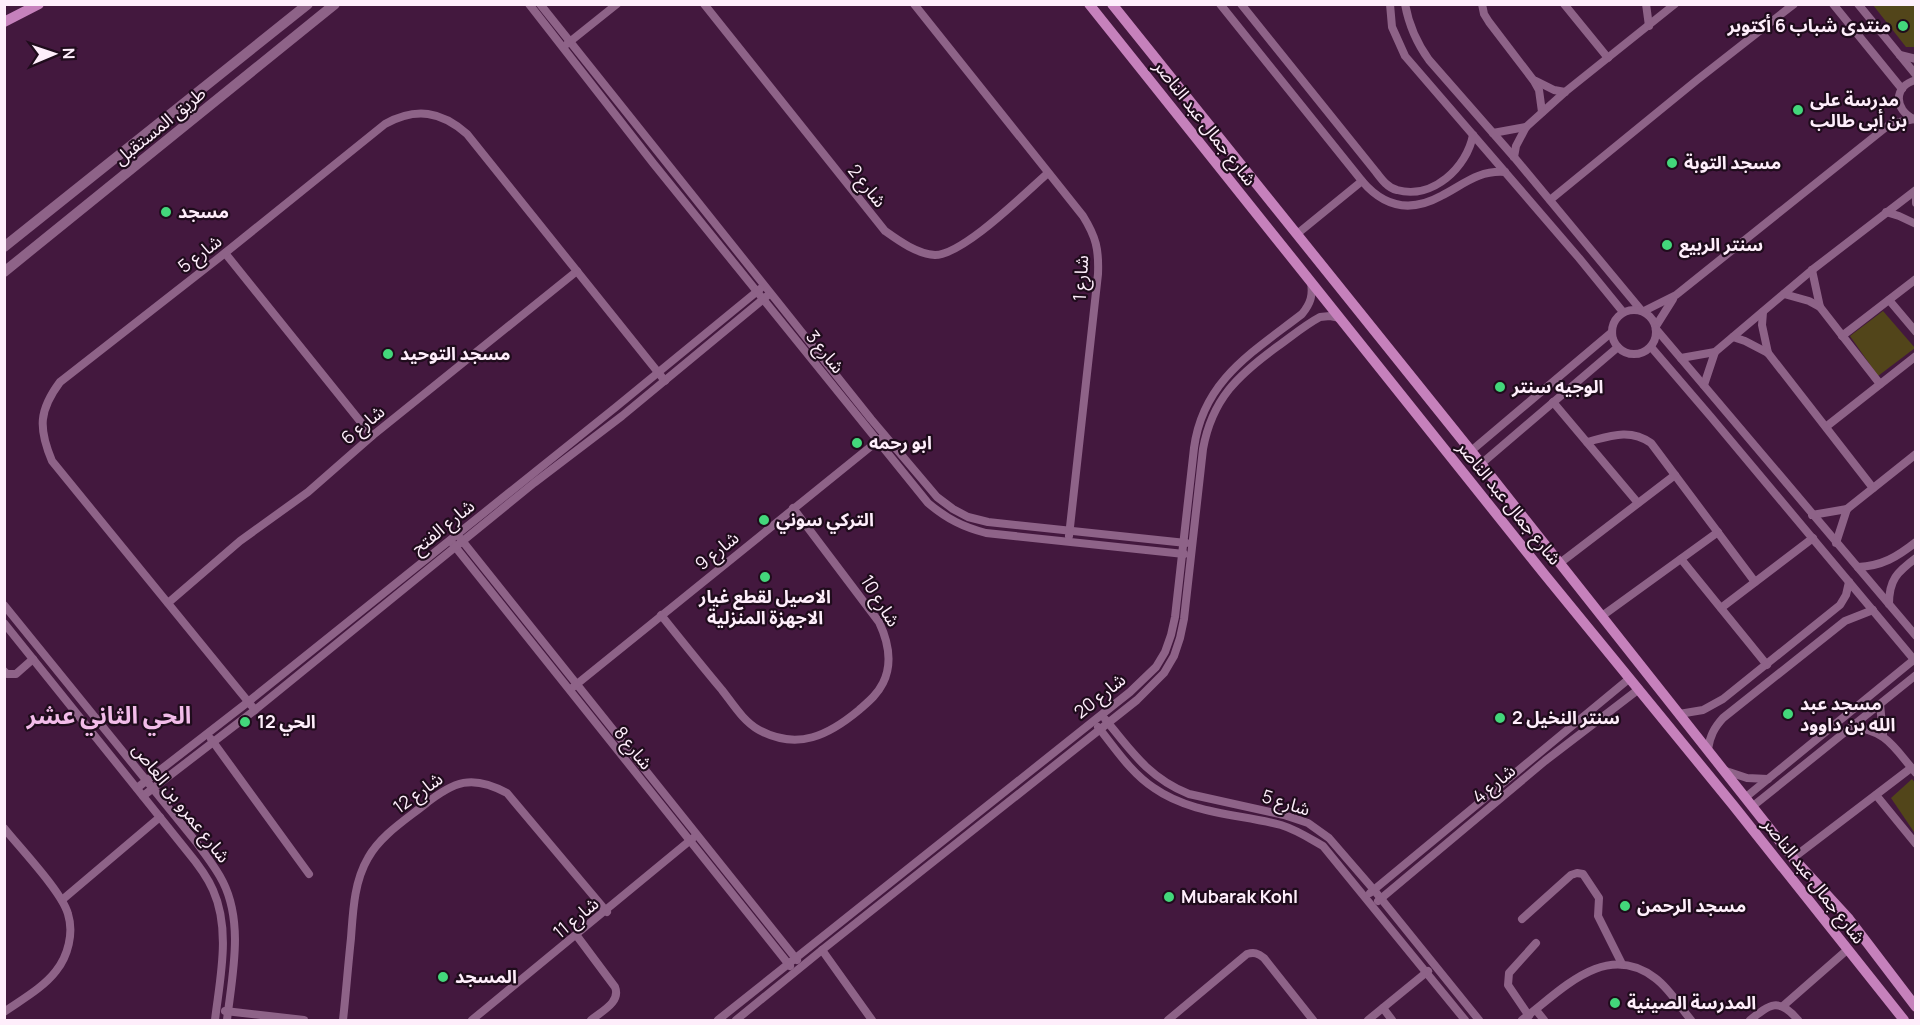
<svg xmlns="http://www.w3.org/2000/svg" width="1920" height="1025" font-family="Manrope,'Noto Sans Arabic',sans-serif">
<rect width="100%" height="100%" fill="#43183e"/>
<!-- green -->
<g fill="#52451a">
<polygon points="1873,5 1915,5 1915,47 1906,47"/>
<polygon points="1883,311 1915,348 1878,376 1850,336"/>
<polygon points="1912,779 1916,784 1916,831 1914,832 1891,798"/>
</g>
<g fill="none" stroke-linecap="round" stroke-linejoin="round">
<!-- minor -->
<g stroke="#8e6388" stroke-width="8">
<path d="M529 4 653 163 928 503C947 519 963 527 986 533L1184 554"/>
<polyline points="540,4 871,419 937,497 953,509 968,517 988,522 1186,543"/>
<path d="M704 4 885 231C899 241 917 254 935 255 963 255 1025 193 1048 173"/>
<path d="M914 4 1083 216C1096 237 1099 249 1098 274L1069 536"/>
<path d="M1220 4 1362 181C1384 207 1410 213 1441 196 1463 185 1478 170 1505 172"/>
<path d="M1241 4 1376 172C1382 180 1388 188 1397 190 1433 200 1467 167 1473 135"/>
<polyline points="1390,4 1392,27 1405,56 1579,258 1623,312"/>
<path d="M1405 4C1409 26 1416 42 1429 60L1514 157 1641 310"/>
<polyline points="1482,4 1484,14 1489,22 1534,81 1539,90 1542,112"/>
<polyline points="1564,4 1608,58"/>
<polyline points="1646,4 1649,26"/>
<polyline points="1833,4 1902,89"/>
<polyline points="1858,4 1916,75"/>
<polyline points="567,44 617,4"/>
<polyline points="1900,55 1916,59"/>
<polyline points="1536,81 1554,90 1565,92"/>
<path d="M1914 119C1894 110 1893 86 1916 80"/>
<polyline points="1493,133 1526,127"/>
<polyline points="1514,157 1516,146 1526,127 1565,92 1675,4"/>
<polyline points="1916,193 1916,203"/>
<polyline points="1550,200 1697,80 1794,4"/>
<polyline points="1886,212 1899,216 1916,224"/>
<polyline points="1297,234 1362,181"/>
<polyline points="225,253 372,436"/>
<polyline points="1812,270 1820,307 1880,384"/>
<polyline points="1784,294 1809,301 1820,307"/>
<polyline points="1889,300 1916,332"/>
<circle cx="1634" cy="332" r="22"/>
<polyline points="1644,311 1676,295 1890,124 1914,119"/>
<polyline points="1763,312 1762,325 1768,353"/>
<polyline points="1656,326 1673,299"/>
<polyline points="1656,329 1916,636"/>
<polyline points="1842,336 1916,279"/>
<polyline points="1733,337 1745,341 1768,353 1873,488"/>
<polyline points="1651,347 1711,417 1916,662"/>
<polyline points="1681,358 1715,352 1812,270 1916,190"/>
<polyline points="1704,385 1715,352"/>
<polyline points="1553,402 1638,503"/>
<polyline points="1827,426 1916,356"/>
<path d="M1587 442C1610 436 1630 428 1651 443L1755 582"/>
<polyline points="1471,451 1612,332"/>
<polyline points="1481,464 1618,347"/>
<polyline points="1812,515 1847,509"/>
<polyline points="460,538 797,960"/>
<polyline points="1836,543 1847,509 1916,454"/>
<polyline points="453,544 790,966"/>
<polyline points="1681,559 1767,665"/>
<polyline points="1560,563 1675,475"/>
<path d="M1858 567C1882 566 1897 557 1916 542"/>
<polyline points="168,603 240,541 308,492 372,436 577,271"/>
<path d="M1889 604C1889 580 1897 572 1916 558"/>
<path d="M4 605 197 843C206 856 216 868 223 882 244 924 232 976 227 1020"/>
<polyline points="1721,608 1813,538"/>
<path d="M661 615C681 640 701 665 722 690 733 704 743 721 759 730 798 751 829 735 859 710 868 702 877 695 883 683 893 663 888 641 879 622L793 508"/>
<polyline points="1602,616 1718,532"/>
<path d="M4 623 187 851C197 863 207 876 213 890 231 930 220 978 215 1020"/>
<polyline points="4,671 7,674 16,674 33,659"/>
<polyline points="572,688 880,439"/>
<polyline points="1880,704 1883,735"/>
<path d="M255 710 52 461C38 428 39 410 60 382L225 253 385 124C416 107 441 111 467 134L665 381"/>
<polyline points="1679,714 1703,710 1723,699 1840,605 1846,595 1849,582"/>
<path d="M1105 719C1131 751 1149 778 1189 794L1284 815 1308 823 1329 838 1374 890 1479 1020"/>
<path d="M1098 727C1115 748 1131 773 1154 788 1191 814 1239 814 1281 825 1297 830 1309 838 1323 846L1465 1020"/>
<path d="M1852 727C1887 730 1894 748 1916 773"/>
<polyline points="211,739 309,874"/>
<path d="M1708 749C1710 736 1714 728 1723 718L1845 621 1873 610"/>
<polyline points="1726,771 1747,778 1768,779"/>
<polyline points="137,788 248,702 616,407 760,289"/>
<polyline points="1876,795 1916,844"/>
<polyline points="143,796 255,710 534,483 622,416 767,296"/>
<polyline points="1746,797 1916,658"/>
<polyline points="1753,806 1916,675"/>
<path d="M4 828C20 848 62 892 68 914 74 933 68 956 56 971 43 988 21 1000 4 1012"/>
<polyline points="1793,858 1911,768"/>
<polyline points="1370,893 1630,678"/>
<polyline points="62,900 160,817"/>
<polyline points="1378,901 1545,761 1639,689"/>
<polyline points="1522,919 1571,875 1577,873 1583,874 1599,898 1598,916 1622,964"/>
<path d="M577 936 615 987C621 1002 602 1011 591 1020"/>
<polyline points="822,950 872,1020"/>
<polyline points="1783,1006 1847,950"/>
<polyline points="1383,1008 1392,1020"/>
<polyline points="1536,1010 1544,1020"/>
<polyline points="225,1011 304,1020"/>
<polyline points="1529,1016 1508,985 1509,973 1536,943"/>
<path d="M343 1020C346 993 348 966 351 938 353 911 354 882 368 858 380 836 405 820 424 805 454 781 472 774 507 793L607 912"/>
<polyline points="472,1020 693,838"/>
<path d="M718 1020 1130 692 1156 667 1165 652 1171 635 1175 617 1194 448C1203 380 1253 352 1302 314 1311 303 1313 295 1311 282"/>
<path d="M736 1020 822 950 1137 700 1164 673 1174 656 1180 638 1184 619 1203 449C1212 399 1238 375 1278 346 1292 336 1305 325 1320 317L1330 316 1340 318"/>
<path d="M1168 1020 1247 954C1254 952 1258 953 1264 958L1313 1020"/>
<polyline points="1368,1020 1428,971"/>
<path d="M1522 1020C1561 991 1605 940 1655 978 1670 989 1680 1007 1691 1020"/>
<path d="M1750 1020C1770 1004 1779 997 1798 1020"/>
</g>
<!-- tertiary -->
<g stroke="#8e6388" stroke-width="10">
<polyline points="4,247 308,4"/>
<polyline points="4,272 335,4"/>
</g>
<!-- secondary -->
<g stroke="#c681bc" stroke-width="10">
<polyline points="1089,4 1545,575 1733,805 1904,1020"/>
<polyline points="1112,4 1471,451 1793,858 1849,919 1916,1007"/>
<polyline points="4,22 39,4"/>
</g>
</g>
<!-- markers -->
<g fill="#43d77b" stroke="#1f0c1c" stroke-width="2">
<circle cx="1903" cy="26" r="6"/>
<circle cx="1798" cy="110" r="6"/>
<circle cx="1672" cy="163" r="6"/>
<circle cx="166" cy="212" r="6"/>
<circle cx="1667" cy="245" r="6"/>
<circle cx="388" cy="354" r="6"/>
<circle cx="1500" cy="387" r="6"/>
<circle cx="857" cy="443" r="6"/>
<circle cx="764" cy="520" r="6"/>
<circle cx="765" cy="577" r="6"/>
<circle cx="1788" cy="714" r="6"/>
<circle cx="1500" cy="718" r="6"/>
<circle cx="245" cy="722" r="6"/>
<circle cx="1169" cy="897" r="6"/>
<circle cx="1625" cy="906" r="6"/>
<circle cx="443" cy="977" r="6"/>
<circle cx="1615" cy="1003" r="6"/>
</g>
<g text-anchor="middle" stroke-width="4.5" stroke-linejoin="round" paint-order="stroke">
<!-- poi labels -->
<g font-size="18" font-weight="bold" fill="#feeefb" stroke="#1f0c1c" text-anchor="start">
<text x="1891" y="32" text-anchor="end">منتدى شباب 6 أكتوبر</text>
<text x="1810" y="106">مدرسة على<tspan x="1810" dy="21">بن أبى طالب</tspan></text>
<text x="1684" y="169">مسجد التوبة</text>
<text x="178" y="218">مسجد</text>
<text x="1679" y="251">سنتر الربيع</text>
<text x="400" y="360">مسجد التوحيد</text>
<text x="1512" y="393">الوجيه سنتر</text>
<text x="869" y="449">ابو رحمه</text>
<text x="776" y="526">التركي سوني</text>
<text x="765" y="603" text-anchor="middle">الاصيل لقطع غيار<tspan x="765" dy="21">الاجهزة المنزلية</tspan></text>
<text x="1800" y="710">مسجد عبد<tspan x="1800" dy="21">الله بن داوود</tspan></text>
<text x="1512" y="724">سنتر النخيل 2</text>
<text x="257" y="728">الحي 12</text>
<text x="1181" y="903">Mubarak Kohl</text>
<text x="1637" y="912">مسجد الرحمن</text>
<text x="455" y="983">المسجد</text>
<text x="1627" y="1009">المدرسة الصينية</text>
</g>
<!-- street labels -->
<g font-size="18" fill="#feeefb" stroke="#1f0c1c">
<text transform="translate(1205 123) rotate(52)" y="6">شارع جمال عبد الناصر</text>
<text transform="translate(160 126) rotate(-39)" y="6">طريق المستقبل</text>
<text transform="translate(867 186) rotate(51)" y="6">شارع 2</text>
<text transform="translate(200 254) rotate(-38)" y="6">شارع 5</text>
<text transform="translate(1081 278) rotate(-87)" y="6">شارع 1</text>
<text transform="translate(825 352) rotate(51)" y="6">شارع 3</text>
<text transform="translate(363 425) rotate(-40)" y="6">شارع 6</text>
<text transform="translate(1509 503) rotate(51)" y="6">شارع جمال عبد الناصر</text>
<text transform="translate(443 527) rotate(-39)" y="6">شارع الفتح</text>
<text transform="translate(717 551) rotate(-39)" y="6">شارع 9</text>
<text transform="translate(880 601) rotate(58)" y="6">شارع 10</text>
<text transform="translate(1100 696) rotate(-39)" y="6">شارع 20</text>
<text transform="translate(633 748) rotate(51)" y="6">شارع 8</text>
<text transform="translate(1494 784) rotate(-40)" y="6">شارع 4</text>
<text transform="translate(418 793) rotate(-36)" y="6">شارع 12</text>
<text transform="translate(181 803) rotate(52)" y="6">شارع عمرو بن العاص</text>
<text transform="translate(1286 803) rotate(17)" y="6">شارع 5</text>
<text transform="translate(1814 881) rotate(52)" y="6">شارع جمال عبد الناصر</text>
<text transform="translate(576 918) rotate(-40)" y="6">شارع 11</text>
</g>
<!-- district labels -->
<g font-size="24" font-weight="bold" fill="#f2bce9" stroke="#1f0c1c">
<text x="109" y="724">الحي الثاني عشر</text>
</g>
</g>
<!-- border -->
<rect width="1920" height="1025" fill="none" stroke="#feeefb" stroke-width="12"/>
<!-- north arrow -->
<g transform="translate(54 54) rotate(88)" stroke="#1f0c1c" stroke-width="4.5" paint-order="stroke">
<path d="M0-4.5L10 22L0 15L-10 22Z" fill="#feeefb"/>
<text y="-9" font-size="16" font-weight="bold" text-anchor="middle" fill="#feeefb">N</text>
</g>
</svg>
